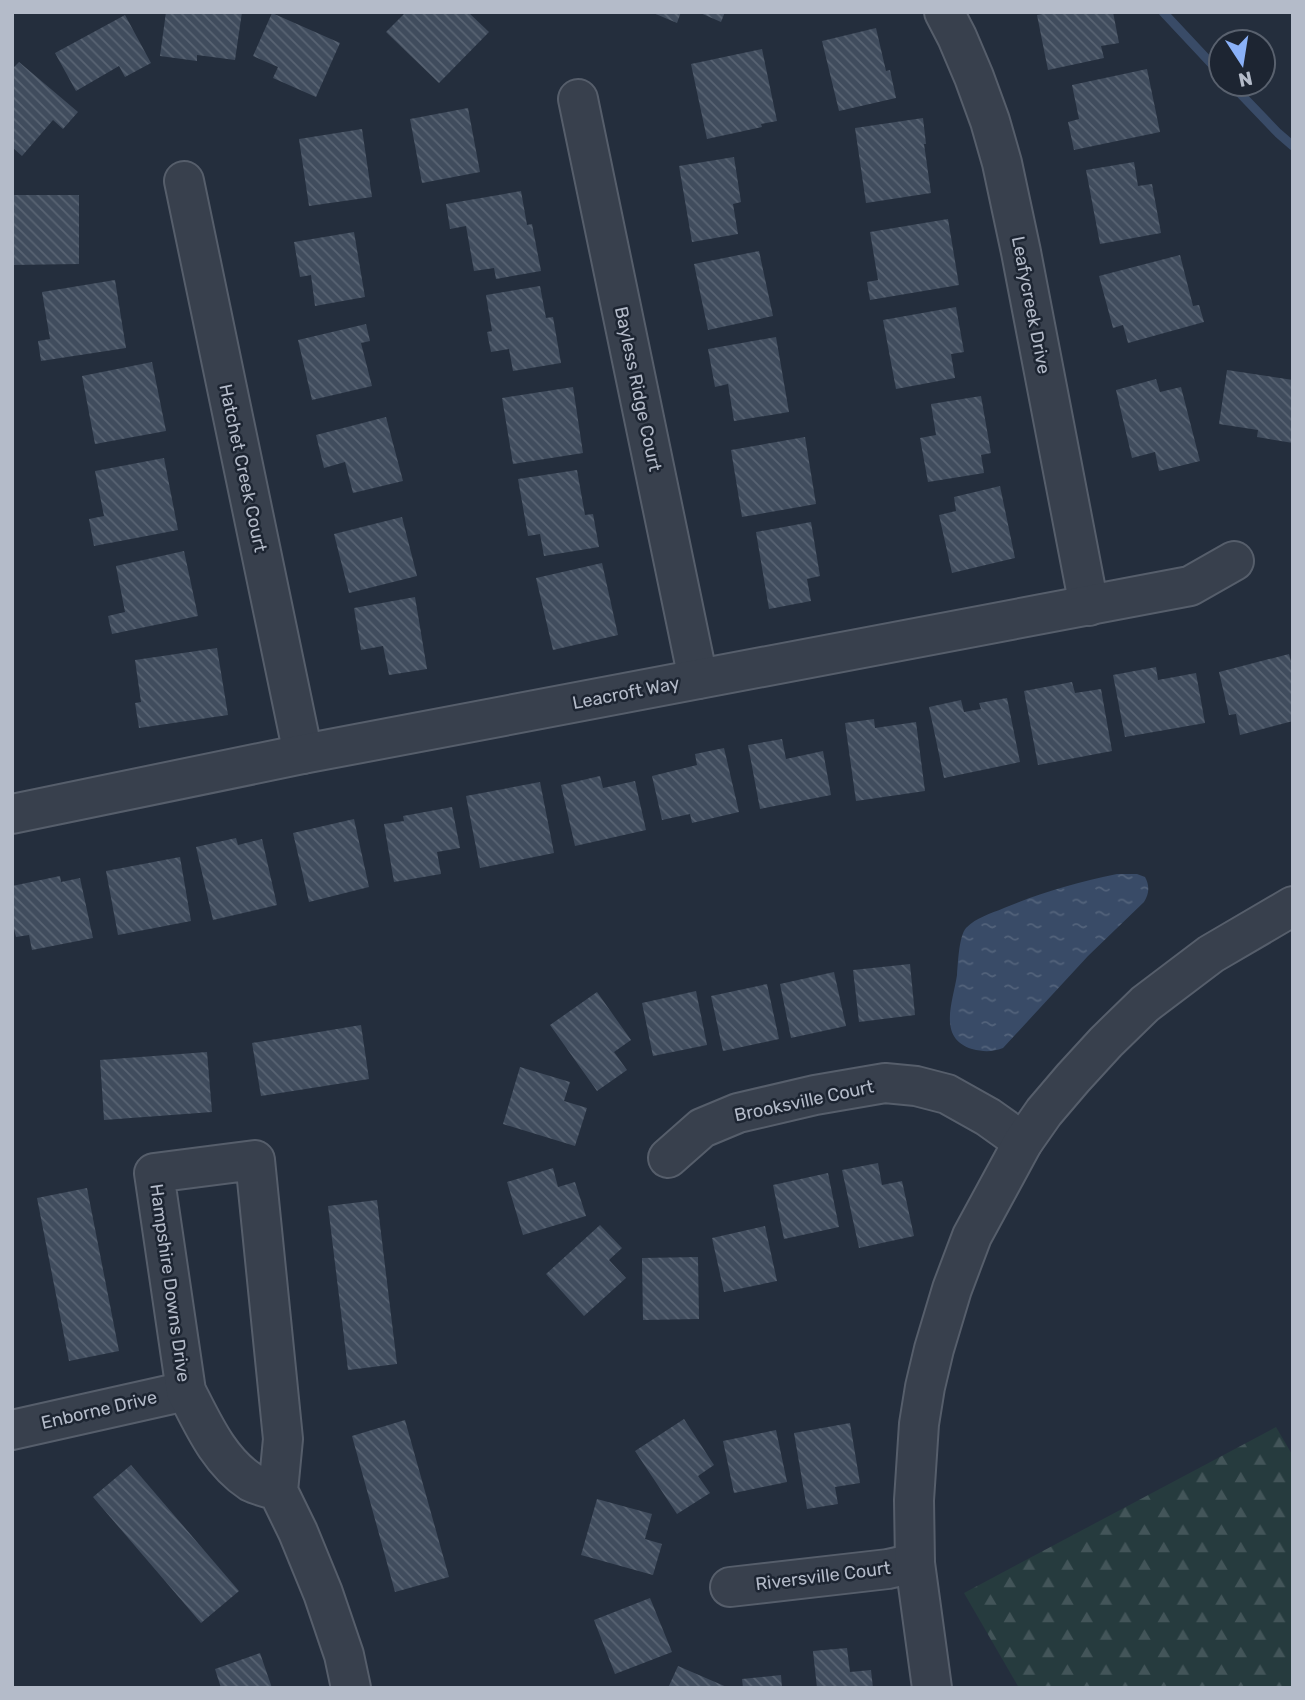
<svg xmlns="http://www.w3.org/2000/svg" width="1305" height="1700" font-family="Rubik,sans-serif">
<defs>
<pattern id="forest-firs" width="22" height="20" patternUnits="userSpaceOnUse" patternTransform="scale(1.75)"><rect width="22" height="20" fill="#263b3e"/><path d="M5 1l3.5 6h-7zM16 11l3.5 6h-7z" fill="#435559"/></pattern>
<pattern id="water-ripples" width="26" height="14" patternUnits="userSpaceOnUse" patternTransform="scale(1.75)"><rect width="26" height="14" fill="#394b67"/><path d="M2 4q2-2 4 0t4 0M15 11q2-2 4 0t4 0" fill="none" stroke="#53637b"/></pattern>
<pattern id="building-back-hatch" width="6" height="6" patternUnits="userSpaceOnUse" patternTransform="scale(1.75)"><rect width="6" height="6" fill="#404c5d"/><path d="M-1 5l2 2M0 0l6 6M5-1l2 2" fill="none" stroke="#596473"/></pattern>
</defs>
<rect width="100%" height="100%" fill="#242e3d"/>
<!-- forest -->
<polygon fill="url(#forest-firs)" points="1276,1427 1293,1456 1293,1688 1019,1688 964,1593"/>
<!-- water -->
<path fill="url(#water-ripples)" d="M1117 874H1137L1145 877C1150 886 1149 894 1144 902L1088 956 1003 1048C992 1052 984 1052 972 1049 937 1038 953 1002 957 975 958 963 959 936 966 928 977 917 990 914 1004 908 1040 893 1078 882 1117 874Z"/>
<g fill="none" stroke-linecap="round" stroke-linejoin="round">
<!-- stream -->
<g stroke="#394b67" stroke-width="9">
<polyline points="1163,12 1221,74"/>
<polyline points="1231,84 1278,133 1293,146"/>
</g>
</g>
<!-- building -->
<g fill="url(#building-back-hatch)">
<polygon points="166,12 242,12 235,60 197,55 197,61 160,56"/>
<polygon points="406,12 468,12 489,32 439,83 386,32"/>
<polygon points="651,12 681,12 677,23"/>
<polygon points="698,12 725,12 721,22"/>
<polygon points="1052,12 1113,12 1119,43 1101,46 1104,58 1048,70 1037,15"/>
<polygon points="272,13 340,43 316,97 273,78 278,67 253,56"/>
<polygon points="125,15 151,63 125,77 119,66 76,91 55,53"/>
<polygon points="876,28 886,71 890,70 896,98 839,111 822,41"/>
<polygon points="762,49 777,121 761,124 762,127 707,139 691,64"/>
<polygon points="19,62 78,112 63,129 53,120 22,156 12,147 12,69"/>
<polygon points="1147,69 1160,132 1074,150 1068,122 1079,119 1072,85"/>
<polygon points="468,108 480,172 422,183 410,119"/>
<polygon points="923,118 926,144 924,144 931,193 866,203 855,128"/>
<polygon points="362,129 372,197 309,206 299,139"/>
<polygon points="734,157 741,202 733,204 738,234 692,242 679,166"/>
<polygon points="1134,162 1138,186 1152,184 1161,233 1100,244 1086,170"/>
<polygon points="521,191 527,225 532,224 541,271 496,279 494,268 474,271 466,226 450,229 446,204"/>
<polygon points="12,195 79,195 79,264 12,265"/>
<polygon points="948,219 959,285 870,300 867,282 878,280 870,232"/>
<polygon points="354,232 365,297 315,306 311,275 300,277 294,242"/>
<polygon points="759,251 773,316 708,330 694,264"/>
<polygon points="1180,255 1193,306 1199,305 1204,322 1128,343 1123,325 1113,328 1099,276"/>
<polygon points="115,280 126,348 41,361 38,341 50,339 42,292"/>
<polygon points="540,286 546,318 553,317 561,363 513,371 509,349 491,352 487,332 492,331 486,295"/>
<polygon points="956,307 964,352 951,354 955,378 896,389 883,320"/>
<polygon points="366,324 370,341 361,343 372,386 312,400 298,340"/>
<polygon points="776,337 789,412 734,421 728,384 715,387 708,349"/>
<polygon points="152,362 166,431 95,444 82,376"/>
<polygon points="1227,370 1293,380 1293,443 1257,437 1258,430 1219,424"/>
<polygon points="1156,379 1160,392 1181,387 1200,461 1159,471 1155,452 1132,458 1116,390"/>
<polygon points="573,387 583,453 513,464 502,398"/>
<polygon points="981,396 991,453 981,455 984,473 928,482 920,438 936,435 931,404"/>
<polygon points="386,417 403,481 353,493 345,462 324,468 316,435"/>
<polygon points="805,437 816,504 742,517 731,450"/>
<polygon points="164,458 178,530 94,546 89,519 104,516 95,471"/>
<polygon points="577,470 585,515 593,514 599,547 544,556 540,534 528,536 518,479"/>
<polygon points="1000,486 1015,558 952,573 939,515 956,511 954,497"/>
<polygon points="402,517 417,576 349,593 334,534"/>
<polygon points="811,522 820,576 807,579 811,601 769,609 756,532"/>
<polygon points="184,551 198,616 112,634 108,616 125,612 116,566"/>
<polygon points="602,563 618,635 553,650 536,578"/>
<polygon points="415,597 427,669 389,675 383,646 361,650 354,608"/>
<polygon points="217,648 228,715 139,728 135,703 141,702 135,660"/>
<polygon points="1289,654 1293,669 1293,721 1240,735 1236,714 1229,715 1219,672"/>
<polygon points="1156,667 1158,680 1196,673 1205,723 1125,737 1113,675"/>
<polygon points="1072,682 1075,693 1101,689 1112,751 1038,765 1024,691"/>
<polygon points="1007,698 1020,762 944,778 929,707 961,700 964,712 981,709 979,703"/>
<polygon points="874,719 875,728 916,722 925,791 856,801 845,723"/>
<polygon points="782,739 786,759 823,751 831,795 760,809 748,745"/>
<polygon points="724,748 739,812 692,823 690,814 662,820 652,776 697,765 695,754"/>
<polygon points="600,776 603,788 635,781 646,830 575,846 561,785"/>
<polygon points="540,782 554,853 480,868 466,796"/>
<polygon points="452,807 460,848 437,852 441,874 394,882 384,824 404,821 403,816"/>
<polygon points="354,819 369,887 309,902 293,833"/>
<polygon points="236,838 238,845 262,839 277,905 213,920 196,847"/>
<polygon points="180,857 191,921 118,935 106,871"/>
<polygon points="60,876 61,882 80,878 93,938 32,950 29,935 16,937 12,921 12,886"/>
<polygon points="910,964 915,1015 859,1022 853,970"/>
<polygon points="834,972 846,1026 791,1038 780,984"/>
<polygon points="767,984 779,1039 723,1051 711,996"/>
<polygon points="696,991 707,1045 653,1056 642,1003"/>
<polygon points="597,992 631,1040 614,1052 627,1070 597,1091 550,1025"/>
<polygon points="361,1025 369,1079 261,1096 252,1043"/>
<polygon points="207,1052 212,1112 104,1120 100,1060"/>
<polygon points="520,1067 570,1082 564,1101 587,1108 575,1146 503,1124"/>
<polygon points="878,1163 882,1185 902,1181 914,1236 859,1248 842,1170"/>
<polygon points="553,1168 558,1187 575,1182 586,1216 523,1235 507,1182"/>
<polygon points="828,1173 839,1227 784,1239 773,1185"/>
<polygon points="87,1188 119,1351 69,1361 37,1198"/>
<polygon points="377,1200 397,1364 348,1370 328,1206"/>
<polygon points="600,1225 622,1248 609,1260 626,1278 584,1316 546,1274"/>
<polygon points="765,1226 777,1281 724,1292 712,1238"/>
<polygon points="698,1257 699,1319 643,1320 642,1258"/>
<polygon points="684,1419 714,1465 698,1476 710,1493 677,1514 635,1451"/>
<polygon points="405,1420 449,1577 395,1592 352,1436"/>
<polygon points="850,1423 860,1483 835,1487 838,1504 807,1509 794,1433"/>
<polygon points="776,1430 787,1482 734,1493 723,1441"/>
<polygon points="131,1465 239,1591 201,1623 93,1497"/>
<polygon points="597,1499 652,1514 645,1539 662,1544 653,1575 581,1555"/>
<polygon points="650,1598 672,1652 615,1674 594,1620"/>
<polygon points="847,1648 850,1672 871,1670 873,1688 817,1688 813,1651"/>
<polygon points="260,1653 272,1688 221,1688 215,1669"/>
<polygon points="678,1666 729,1688 668,1688"/>
<polygon points="781,1675 782,1688 743,1688 742,1679"/>
</g>
<g fill="none" stroke-linecap="round" stroke-linejoin="round">
<!-- minor casing -->
<g stroke="#565e6b" stroke-width="42">
<g id="minor">
<polyline points="944,12 957,37 974,77 990,121 1002,163 1021,252 1089,606"/>
<polyline points="578,99 698,679"/>
<polyline points="184,181 303,754"/>
<polyline points="12,814 303,754 1190,586 1234,561"/>
<polyline points="668,1158 702,1128 738,1113 815,1095 885,1083 916,1086 947,1094 988,1117 1023,1142"/>
<polyline points="12,1430 186,1391"/>
<path d="M278 1491C269 1488 259 1486 251 1482 219 1461 203 1424 186 1391L154 1173 255 1160 283 1439 278 1491 298 1532 323 1593 344 1655 351 1688"/>
<polyline points="730,1587 888,1569 915,1563"/>
<polyline points="932,1688 915,1563 914,1500 919,1424 925,1387 934,1349 952,1289 972,1236 1023,1142 1044,1112 1073,1078 1106,1042 1145,1004 1211,954 1293,906"/>
</g>
</g>
<!-- minor -->
<use href="#minor" stroke="#38404d" stroke-width="38"/>
</g>
<g text-anchor="middle" stroke-width="5" stroke-linejoin="round" paint-order="stroke">
<!-- street labels -->
<g font-size="18" fill="#b4bbc9" stroke="#1d2532">
<text transform="translate(1031 305) rotate(79)" y="6">Leafycreek Drive</text>
<text transform="translate(638 389) rotate(78)" y="6">Bayless Ridge Court</text>
<text transform="translate(243 468) rotate(78)" y="6">Hatchet Creek Court</text>
<text transform="translate(626 693) rotate(-11)" y="6">Leacroft Way</text>
<text transform="translate(804 1101) rotate(-12)" y="6">Brooksville Court</text>
<text transform="translate(170 1283) rotate(82)" y="6">Hampshire Downs Drive</text>
<text transform="translate(99 1410) rotate(-13)" y="6">Enborne Drive</text>
<text transform="translate(823 1576) rotate(-7)" y="6">Riversville Court</text>
</g>
</g>
<!-- border -->
<rect width="1305" height="1700" fill="none" stroke="#b4bbc9" stroke-width="28"/>
<!-- north arrow -->
<g transform="translate(1242 63) rotate(168)"><circle r="33" fill="#1d2532" stroke="#59616e" stroke-width="2"/>
<path d="M0-5L12 26L0 18L-12 26Z" fill="#8ab1f8"/>
<text y="-10" font-size="19" font-weight="bold" text-anchor="middle" fill="#b4bbc9">N</text>
</g>
</svg>
